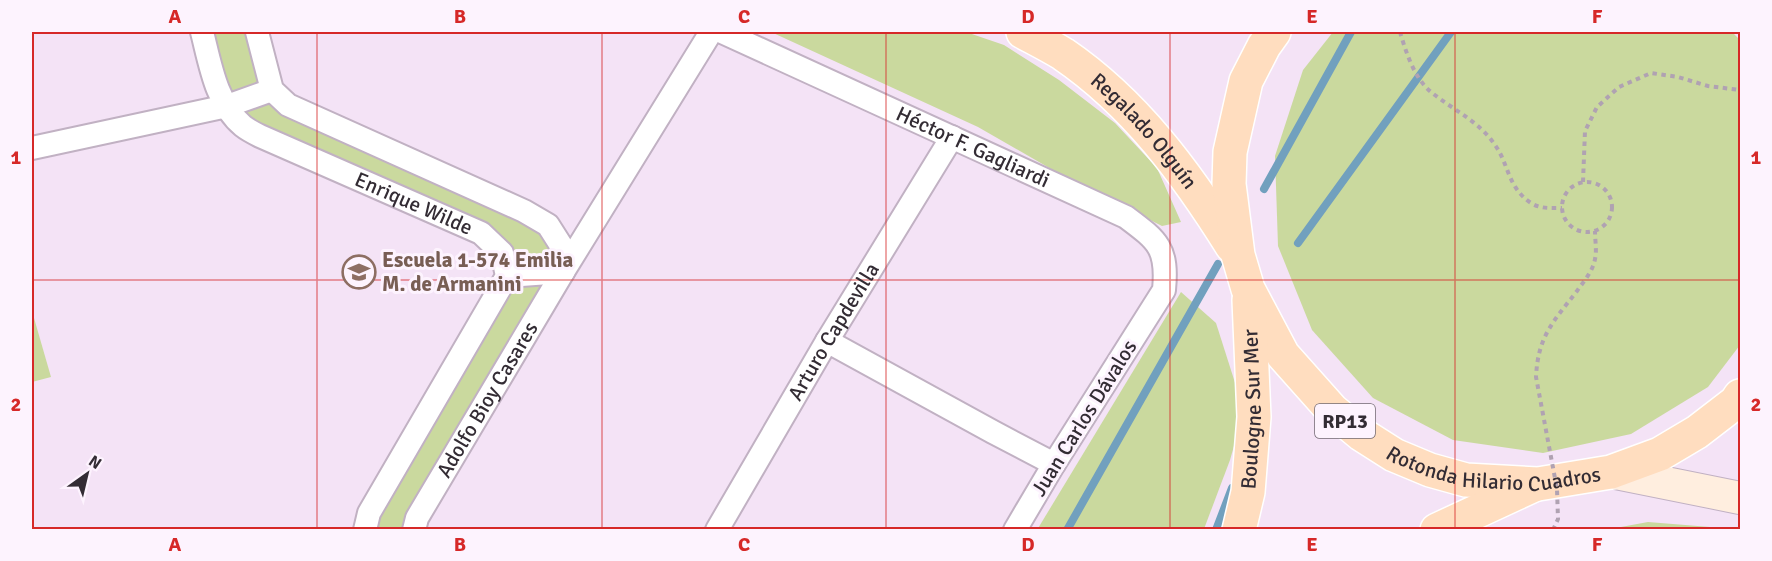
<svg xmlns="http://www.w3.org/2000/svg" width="1772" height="561" font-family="Signika,sans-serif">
<rect width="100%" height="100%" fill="#f4e3f6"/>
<!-- green -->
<g fill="#cad99e">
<polygon points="202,32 257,32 272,89 548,225 563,272 414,529 365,529 507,276 502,254 243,126"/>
<polygon points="771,32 966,32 1004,45 1059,80 1115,123 1157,168 1181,222 1162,226 1065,177 978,127"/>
<polygon points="1333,32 1732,32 1740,40 1740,345 1708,387 1631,434 1543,453 1453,440 1373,398 1312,330 1278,246 1275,156 1303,70"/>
<polygon points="1181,292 1216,323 1244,411 1230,460 1204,529 1037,530"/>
<polygon points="32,311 51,377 32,382"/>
<polygon points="1648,522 1735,529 1610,529"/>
</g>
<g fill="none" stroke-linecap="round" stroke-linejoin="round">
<!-- stream -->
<g stroke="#71a0be" stroke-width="8">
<polyline points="1264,189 1351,32"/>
<polyline points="1298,243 1451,32"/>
<polyline points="1067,530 1218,264"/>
<polyline points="1216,530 1232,488"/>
</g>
<!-- street casing -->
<g stroke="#c1b1c3" stroke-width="26">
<g id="street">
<path id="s1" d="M202 32C210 63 216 104 243 126 248 130 254 133 260 136L481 233 502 253 507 276 369 513 365 530"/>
<polyline points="257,32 272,90 288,105 524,211 548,225 562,247 563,272"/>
<path id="s2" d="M722 32 1126 217C1158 241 1168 248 1164 290L1054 464 1015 530"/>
<polyline points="32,148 227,106 272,90"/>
<polyline points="507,276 563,272"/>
<polyline points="827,341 993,432 1054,464"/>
<path id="s3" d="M414 530 417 518 563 272 711 32"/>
<path id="s4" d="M717 530 827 341 952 137"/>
</g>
</g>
<!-- secondary casing -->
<g stroke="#c1b1c3" stroke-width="34">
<polyline id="secondary" points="1611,472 1740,498"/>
</g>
<!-- primary casing -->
<g stroke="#fff" stroke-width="36">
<g id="primary">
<path id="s5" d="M1023 32C1036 39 1050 46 1063 54 1135 103 1187 174 1232 246"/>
<path id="s6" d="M1274 32 1264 46 1246 81 1230 152 1229 184 1238 255 1248 289 1283 355 1332 410 1361 434 1394 455 1430 470 1466 480 1538 484 1611 472 1660 454 1697 432 1736 402 1740 396"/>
<path id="s7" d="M1239 530 1248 492 1254 417 1249 300"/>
<polyline points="1437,530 1534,485"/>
</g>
</g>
<!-- path -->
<g stroke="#b0a2b2" stroke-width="4" stroke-dasharray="4.5 4.5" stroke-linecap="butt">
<path d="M1400 32C1406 52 1414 78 1431 92 1453 110 1479 121 1495 145 1509 164 1507 187 1531 203 1540 209 1551 208 1562 208"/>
<circle cx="1587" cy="207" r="25"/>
<polyline points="1583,182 1585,131 1597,107 1619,87 1651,73 1678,77 1708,86 1740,90"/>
</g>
<!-- street -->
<use href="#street" stroke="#fff" stroke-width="22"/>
<!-- secondary -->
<use href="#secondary" stroke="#ffeedf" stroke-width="32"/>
<!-- primary -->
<use href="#primary" stroke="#ffddbf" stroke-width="33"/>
<!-- path-bridge -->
<path stroke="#b0a2b2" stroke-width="4" stroke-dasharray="4.5 4.5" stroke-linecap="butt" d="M1553 530 1558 519 1557 489 1536 377C1538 336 1553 322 1577 291 1584 281 1593 271 1595 259 1597 251 1595 240 1595 231"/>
</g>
<!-- grid -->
<path fill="none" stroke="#d62828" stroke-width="1.5" stroke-opacity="0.55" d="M317 32V530M602 32V530M886 32V530M1170 32V530M1455 32V530M32 280H1740"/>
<!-- icons -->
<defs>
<g id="school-ring" transform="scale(1.725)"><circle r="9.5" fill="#fdf3fe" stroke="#8d6e63" stroke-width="1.5"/><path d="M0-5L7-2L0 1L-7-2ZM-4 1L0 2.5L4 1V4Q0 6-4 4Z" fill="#8d6e63"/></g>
</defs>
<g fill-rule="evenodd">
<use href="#school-ring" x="359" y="272"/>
</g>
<g text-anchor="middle" stroke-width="6" stroke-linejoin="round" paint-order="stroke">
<!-- shield labels -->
<rect fill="#fdf3fe" stroke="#706871" stroke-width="1.5" x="1315" y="404" width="60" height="34" rx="4.5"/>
<g font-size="20" font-weight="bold" fill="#332c34">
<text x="1345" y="428">RP13</text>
</g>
<!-- street labels -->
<g font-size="21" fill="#332c34" stroke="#fdf3fe">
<text dy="7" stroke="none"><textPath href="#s5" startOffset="158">Regalado Olguín</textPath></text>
<text dy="7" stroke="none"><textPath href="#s2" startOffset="276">Héctor F. Gagliardi</textPath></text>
<text dy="7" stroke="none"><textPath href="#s1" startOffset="292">Enrique Wilde</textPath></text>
<text dy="7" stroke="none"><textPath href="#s4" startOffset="230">Arturo Capdevilla</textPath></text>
<text dy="7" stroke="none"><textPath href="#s3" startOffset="150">Adolfo Bioy Casares</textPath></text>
<text dy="7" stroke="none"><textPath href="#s7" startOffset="122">Boulogne Sur Mer</textPath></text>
<text transform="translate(1084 418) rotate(-58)" y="7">Juan Carlos Dávalos</text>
<text dy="7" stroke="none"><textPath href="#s6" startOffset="596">Rotonda Hilario Cuadros</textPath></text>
</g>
<!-- education labels -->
<g font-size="21" font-weight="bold" fill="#785e54" stroke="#fdf3fe" text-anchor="start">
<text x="382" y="267">Escuela 1-574 Emilia<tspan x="382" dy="24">M. de Armanini</tspan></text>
</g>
</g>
<!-- border -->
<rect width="1772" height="561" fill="none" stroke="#fdf3fe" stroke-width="66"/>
<!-- north arrow -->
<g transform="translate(87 474) rotate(34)" stroke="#fdf3fe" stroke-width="4.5" paint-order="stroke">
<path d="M0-4.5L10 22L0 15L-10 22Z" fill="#332c34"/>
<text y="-9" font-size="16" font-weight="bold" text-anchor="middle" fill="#332c34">N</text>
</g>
<rect x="33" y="33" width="1706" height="495" fill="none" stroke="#d62828" stroke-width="2"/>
<g font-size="20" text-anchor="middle" font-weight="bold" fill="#d62828">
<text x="175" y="23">A</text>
<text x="460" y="23">B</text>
<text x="744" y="23">C</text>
<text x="1028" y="23">D</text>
<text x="1312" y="23">E</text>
<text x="1597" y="23">F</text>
<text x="16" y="164">1</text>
<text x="1756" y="164">1</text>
<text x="16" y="411">2</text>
<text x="1756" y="411">2</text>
<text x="175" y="551">A</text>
<text x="460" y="551">B</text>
<text x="744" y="551">C</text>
<text x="1028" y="551">D</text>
<text x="1312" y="551">E</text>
<text x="1597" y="551">F</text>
</g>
</svg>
